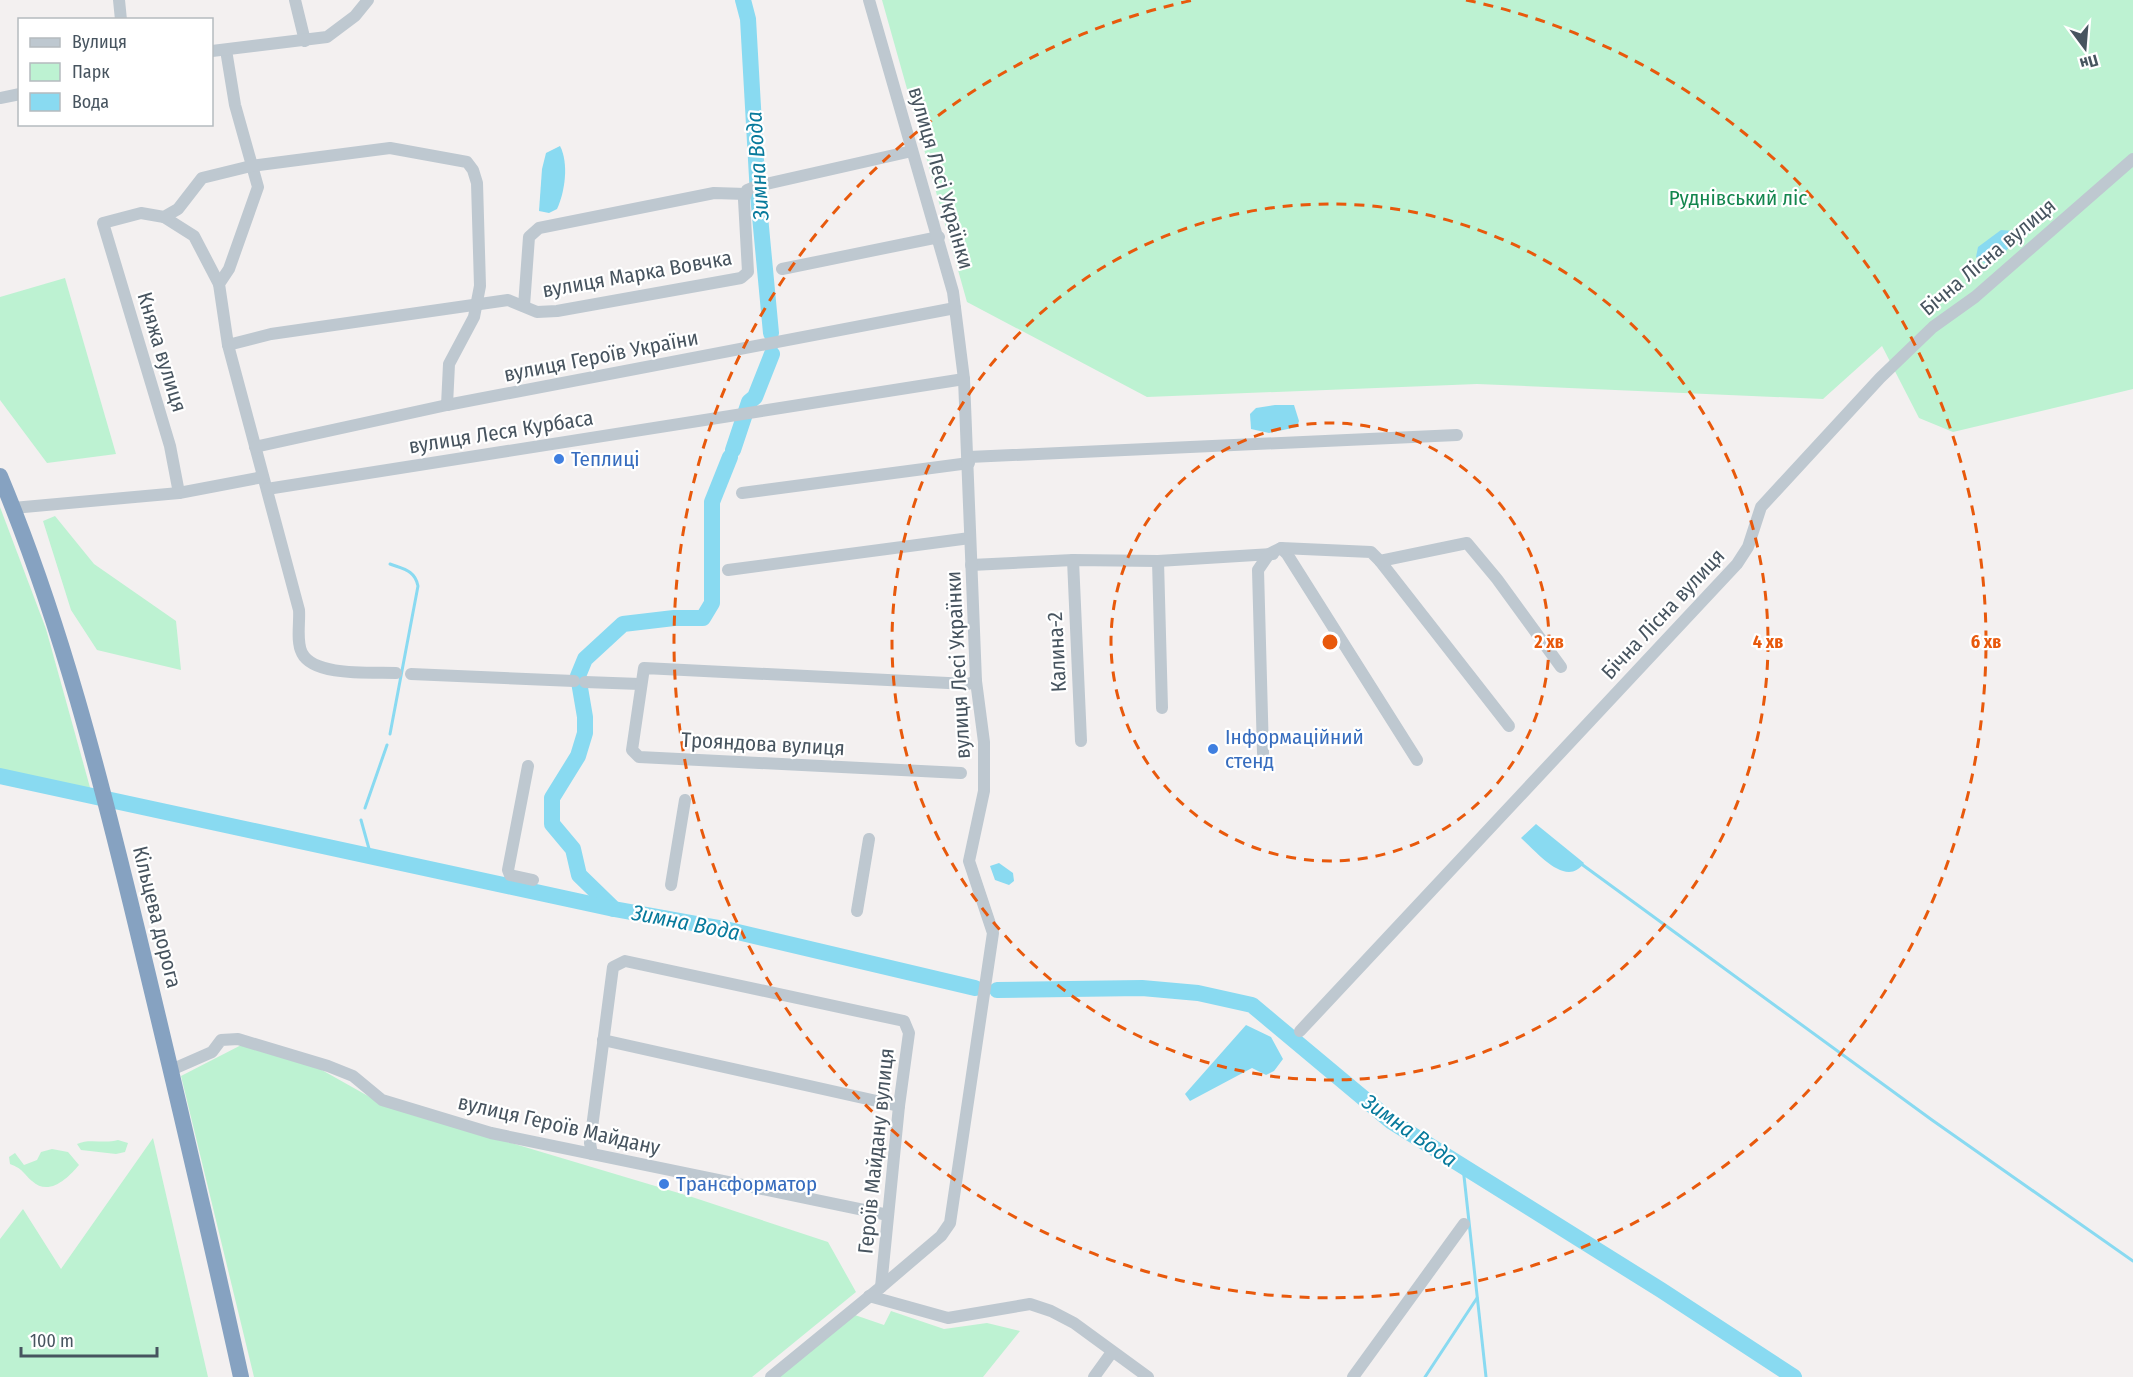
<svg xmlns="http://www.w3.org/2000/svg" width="2133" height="1377" font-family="'Fira Sans Condensed',sans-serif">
<rect width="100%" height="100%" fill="#f3f0f0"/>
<!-- green -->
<g fill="#bdf2d2">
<polygon points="882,0 2133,0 2133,389 1953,432 1919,418 1882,346 1823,399 1477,384 1147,397 967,302"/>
<polygon points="65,278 116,454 47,463 0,400 0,297"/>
<polygon points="0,507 46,629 91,791 0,772"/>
<polygon points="55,516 94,564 176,621 181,670 97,650 71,610 43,521"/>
<polygon points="249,1041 313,1065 384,1105 692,1197 828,1242 856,1292 752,1377 254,1377 181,1076"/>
<polygon points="153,1138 208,1377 0,1377 0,1239 23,1209 61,1269"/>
<path d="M118 1140 128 1143 125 1152 116 1154 81 1150 77 1144C89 1138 104 1144 118 1140Z"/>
<path d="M52 1149 68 1152 79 1165C68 1178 49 1197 32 1181 22 1172 23 1169 10 1164L9 1157 15 1153 24 1165 37 1160 41 1152Z"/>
<polygon points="891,1311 944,1329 987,1323 1020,1331 983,1377 774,1377 849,1313 884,1325"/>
</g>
<!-- water -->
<g fill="#89daf1">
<path d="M560 146C569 163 565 192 557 209L549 213 539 211 542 169 546 153Z"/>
<polygon points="2001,230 2015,231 2016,240 2003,254 1986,264 1976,257 1978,247"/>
<polygon points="1275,405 1294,405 1299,421 1297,427 1269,433 1251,429 1250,414 1256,408"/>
<path d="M1536 824 1584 863C1566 889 1536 851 1521 838Z"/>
<polygon points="999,863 1013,873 1014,881 1009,885 995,880 990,866"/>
<polygon points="1246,1025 1271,1037 1283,1059 1274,1071 1266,1075 1252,1068 1190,1101 1185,1094"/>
</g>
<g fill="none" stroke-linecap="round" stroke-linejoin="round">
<!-- stream -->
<g stroke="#89daf1" stroke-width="3">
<path d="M390 564C403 569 415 570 418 586L390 734"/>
<polyline points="365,808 387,745"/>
<polyline points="361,820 371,856"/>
<polyline points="1580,863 1932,1120 2133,1261"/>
<polyline points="1463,1167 1486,1377"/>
<polyline points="1425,1377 1477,1298"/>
</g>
<!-- river -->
<g stroke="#89daf1" stroke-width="16">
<polyline points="743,0 748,19 758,195 771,333"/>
<polyline points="733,450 749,402 755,397 772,354"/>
<polyline points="730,457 712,502 712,603 703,618 674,618 623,624 585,659 578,676 585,717 585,733 578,756 552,798 552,824 573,849 579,875 614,909 725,929 975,988"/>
<polyline points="0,776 614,909"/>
<polyline points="997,990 1142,988 1198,993 1252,1005 1392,1122 1661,1290 1794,1377"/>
</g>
<!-- minor -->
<g stroke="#bec8d0" stroke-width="12">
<polyline points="119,0 121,20"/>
<polyline points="295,0 305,41"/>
<path d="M226 50 235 105 258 187 229 269 219 284 228 345 299 610C300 622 296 642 302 653 314 677 372 672 396 673"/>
<polyline points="212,51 327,37 355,16 368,0"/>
<polyline points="0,98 20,94"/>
<polyline points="762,185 912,151"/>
<polyline points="164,217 194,236 219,284"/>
<polyline points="782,269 939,237"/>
<polyline points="524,306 529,237 539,228 714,193 746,194"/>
<polyline points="228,345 271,334 508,300 537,312 557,311 741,278 748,272 744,200 747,190 757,186"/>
<polyline points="255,447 447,405 955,308"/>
<polyline points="969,457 1457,435"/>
<polyline points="267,489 964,379"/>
<polyline points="179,493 170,446 103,223 141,213 164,217 178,209 202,178 251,166 390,148 467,162 473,170 477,183 480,286 474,317 449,364 447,405"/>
<polyline points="742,493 969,463"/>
<polyline points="13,508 179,493 263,477"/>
<polyline points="1281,548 1287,554 1417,760"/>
<polyline points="1073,560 1081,741"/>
<polyline points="1158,561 1162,708"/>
<polyline points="1380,561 1509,726"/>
<polyline points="971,565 1073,560 1158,561 1273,554"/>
<polyline points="728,570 970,538"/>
<polyline points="411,674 574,681"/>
<polyline points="585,682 640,684"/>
<polyline points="1263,753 1258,570 1269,554 1281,548 1371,552 1380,561 1467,543 1497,579 1561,667"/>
<polyline points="528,766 508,870 510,875 533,880"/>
<polyline points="961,773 639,757 632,750 644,668 968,684 976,681"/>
<polyline points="671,885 685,800"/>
<polyline points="857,911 869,839"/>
<polyline points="1300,1031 1737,564 1748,547 1761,507 1880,378 1933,327 1975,297 2133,159"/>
<polyline points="603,1040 899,1106"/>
<polyline points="171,1070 212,1052 221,1040 238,1039 328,1066 353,1076 382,1100 491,1133 888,1215"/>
<polyline points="592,1154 590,1143 613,967 625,961 904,1021 909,1033 899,1106 881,1287"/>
<polyline points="869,1296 948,1318 1030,1304 1051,1311 1074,1323 1148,1377"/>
<polyline points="771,1377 881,1287 941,1236 950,1223 993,933 969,861 984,791 984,742 976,681 964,379 953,292 869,0"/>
<polyline points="1094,1377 1112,1352"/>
<polyline points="1353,1377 1464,1224"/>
</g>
<!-- highway -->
<path stroke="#86a2c1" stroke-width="16" d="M0 476C61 622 100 776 137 929 173 1078 208 1227 241 1377"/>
</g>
<!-- distance rings -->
<g fill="none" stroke="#e8590c" stroke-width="3" stroke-dasharray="10 8">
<circle cx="1330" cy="642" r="219"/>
<circle cx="1330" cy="642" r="438"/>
<path d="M1466 0A656 656 0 1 1 1194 0"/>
</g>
<!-- markers -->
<g fill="#3f7fe0" stroke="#fff" stroke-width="2">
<circle cx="559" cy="459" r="6"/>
<circle cx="1213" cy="749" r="6"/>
<circle cx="664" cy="1184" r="6"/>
</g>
<g text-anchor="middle" stroke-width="4.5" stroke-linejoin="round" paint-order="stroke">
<!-- street labels -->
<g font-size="21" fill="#47545f" stroke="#fff">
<text transform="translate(941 178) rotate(74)" y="7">вулиця Лесі Українки</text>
<text transform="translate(1988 257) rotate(-40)" y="7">Бічна Лісна вулиця</text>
<text transform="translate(637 274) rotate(-10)" y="7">вулиця Марка Вовчка</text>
<text transform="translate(162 352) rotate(73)" y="7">Княжа вулиця</text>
<text transform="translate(601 356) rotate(-11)" y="7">вулиця Героїв України</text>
<text transform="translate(501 432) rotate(-9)" y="7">вулиця Леся Курбаса</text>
<text transform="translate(1663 614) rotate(-47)" y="7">Бічна Лісна вулиця</text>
<text transform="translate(1057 652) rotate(-93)" y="7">Калина-2</text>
<text transform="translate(958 665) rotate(-93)" y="7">вулиця Лесі Українки</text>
<text transform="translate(763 744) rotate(3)" y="7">Трояндова вулиця</text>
<text transform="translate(157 917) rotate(76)" y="7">Кільцева дорога</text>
<text transform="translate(559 1125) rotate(13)" y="7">вулиця Героїв Майдану</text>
<text transform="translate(876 1151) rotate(-84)" y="7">Героїв Майдану вулиця</text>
</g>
<!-- park labels -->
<g font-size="21" fill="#13864e" stroke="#fff">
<text x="1738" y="205">Руднівський ліс</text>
</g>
<!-- shop labels -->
<g font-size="21" fill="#366cbe" stroke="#fff" text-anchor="start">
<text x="571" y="466">Теплиці</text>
<text x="1225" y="744">Інформаційний<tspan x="1225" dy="24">стенд</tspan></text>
<text x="676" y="1191">Трансформатор</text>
</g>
<!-- water labels -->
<g font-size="22" font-style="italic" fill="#077a9c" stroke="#fff">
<text transform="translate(757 166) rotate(-94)" y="8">Зимна Вода</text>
<text transform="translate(686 922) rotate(11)" y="8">Зимна Вода</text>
<text transform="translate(1410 1130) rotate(35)" y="8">Зимна Вода</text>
</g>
</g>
<circle cx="1330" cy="642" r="9" fill="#e8590c" stroke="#fff" stroke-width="3"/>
<g font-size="18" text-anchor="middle" font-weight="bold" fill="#e8590c" stroke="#fff" stroke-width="4.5" stroke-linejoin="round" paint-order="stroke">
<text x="1549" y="648">2 хв</text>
<text x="1768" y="648">4 хв</text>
<text x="1986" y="648">6 хв</text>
</g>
<!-- legend -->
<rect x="18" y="18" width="195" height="108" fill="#ffffff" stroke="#b5bbbf" stroke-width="1.5"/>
<rect x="30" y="38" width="30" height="9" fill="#bec8d0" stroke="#b5bbbf" stroke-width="1.5"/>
<text x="72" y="48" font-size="18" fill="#47545f">Вулиця</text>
<rect x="30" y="63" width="30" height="18" fill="#bdf2d2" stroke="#b5bbbf" stroke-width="1.5"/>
<text x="72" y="78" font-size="18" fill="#47545f">Парк</text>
<rect x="30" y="93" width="30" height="18" fill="#89daf1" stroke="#b5bbbf" stroke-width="1.5"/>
<text x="72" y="108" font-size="18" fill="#47545f">Вода</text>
<!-- north arrow -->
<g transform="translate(2085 48) rotate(164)" stroke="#ffffff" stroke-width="4.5" paint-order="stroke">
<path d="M0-4.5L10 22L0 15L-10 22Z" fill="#47545f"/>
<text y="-9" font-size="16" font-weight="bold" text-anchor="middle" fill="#47545f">Пн</text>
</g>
<!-- scale -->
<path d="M21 1347v9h136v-9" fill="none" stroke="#47545f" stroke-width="3"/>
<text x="30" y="1347" font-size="18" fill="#47545f" stroke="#ffffff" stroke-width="4.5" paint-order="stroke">100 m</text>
</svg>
